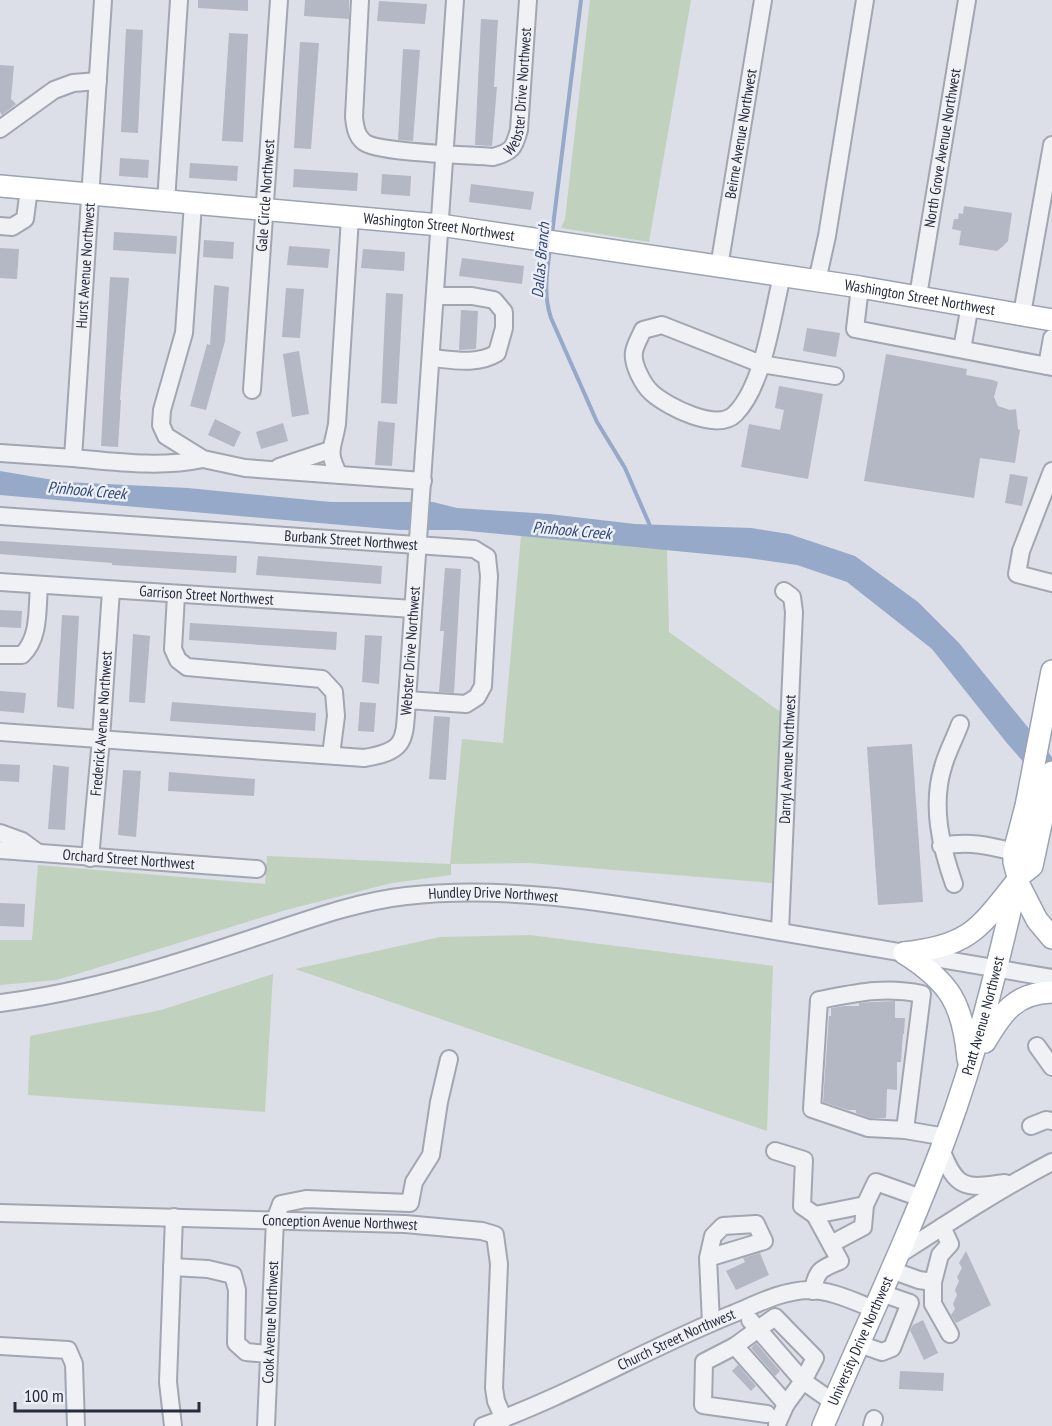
<svg xmlns="http://www.w3.org/2000/svg" width="1052" height="1426" font-family="'PT Sans Narrow',sans-serif">
<rect width="100%" height="100%" fill="#dcdfe7"/>
<!-- green -->
<g fill="#c0d1bd">
<polygon points="590,0 691,0 649,242 561,228 565,219"/>
<polygon points="521,536 667,550 669,632 782,713 772,883 529,863 451,864 451,875 392,883 286,910 57,980 0,985 0,940 32,940 38,865 265,884 267,856 450,864 462,739 503,743"/>
<polygon points="530,935 773,966 767,1131 295,969 440,937"/>
<polygon points="273,974 265,1112 28,1095 30,1036 161,1010"/>
</g>
<!-- water -->
<polygon fill="#96a9c9" points="0,471 65,482 188,488 331,502 433,502 457,508 549,514 635,524 751,528 789,534 855,556 918,602 959,643 1052,757 1052,795 1006,742 932,649 847,582 797,565 748,558 458,530 399,530 0,495"/>
<g fill="none" stroke-linecap="round" stroke-linejoin="round">
<!-- stream -->
<g stroke="#96a9c9" stroke-width="4">
<polyline points="552,234 581,0"/>
<path d="M550 248C547 273 543 294 551 318L597 422 625 468 651 528"/>
</g>
</g>
<!-- building -->
<g fill="#b3b8c4">
<polygon points="198,0 248,0 248,11 198,8"/>
<polygon points="305,0 349,0 349,19 304,16"/>
<polygon points="379,1 427,4 425,24 377,21"/>
<polygon points="481,19 498,20 494,87 497,87 492,146 475,145"/>
<polygon points="126,29 143,30 138,133 121,132"/>
<polygon points="229,33 248,34 243,142 222,141"/>
<polygon points="300,42 319,43 311,149 294,148"/>
<polygon points="403,49 420,50 413,141 398,140"/>
<polygon points="0,65 14,66 11,99 16,104 2,115 0,112"/>
<polygon points="120,158 149,160 148,178 119,176"/>
<polygon points="190,163 238,166 237,181 189,178"/>
<polygon points="294,169 358,173 357,191 293,187"/>
<polygon points="382,174 411,176 410,196 381,194"/>
<polygon points="471,184 534,192 531,210 469,202"/>
<polygon points="964,206 1012,213 1008,241 1002,247 997,251 959,245 961,231 952,229 954,219 958,219 959,213 963,214"/>
<polygon points="114,232 177,236 176,254 113,250"/>
<polygon points="204,240 234,242 233,259 203,257"/>
<polygon points="289,246 330,249 328,268 287,265"/>
<polygon points="0,248 19,249 17,279 0,278"/>
<polygon points="363,249 405,252 404,271 361,268"/>
<polygon points="462,258 524,266 522,284 459,276"/>
<polygon points="110,277 129,278 120,400 121,400 118,447 101,446"/>
<polygon points="214,285 229,287 225,341 206,410 190,406 207,344 210,345"/>
<polygon points="286,288 304,289 300,338 282,337"/>
<polygon points="386,293 403,294 397,404 381,403"/>
<polygon points="461,310 478,311 476,349 459,350"/>
<polygon points="807,328 840,333 836,357 803,351"/>
<polygon points="299,351 309,414 292,417 283,354"/>
<polygon points="886,354 967,369 966,375 993,380 998,382 994,397 998,406 1010,410 1016,409 1018,429 1020,430 1015,463 980,458 974,498 864,481"/>
<polygon points="779,386 823,394 808,479 741,467 749,424 780,430 784,410 775,408"/>
<polygon points="215,419 241,432 234,447 208,435"/>
<polygon points="378,421 395,423 392,466 375,465"/>
<polygon points="283,423 288,441 261,449 256,432"/>
<polygon points="1010,474 1028,477 1022,506 1005,503"/>
<polygon points="0,541 237,556 236,573 112,565 112,563 0,554"/>
<polygon points="258,556 382,566 381,584 256,575"/>
<polygon points="445,568 461,569 454,693 439,692 444,631 440,631"/>
<polygon points="0,610 22,611 21,628 0,627"/>
<polygon points="62,615 79,616 74,709 57,707"/>
<polygon points="190,623 337,632 336,650 189,640"/>
<polygon points="133,634 150,636 145,703 129,702"/>
<polygon points="365,635 382,636 379,684 362,682"/>
<polygon points="0,691 26,693 24,713 0,711"/>
<polygon points="172,702 316,713 315,731 170,721"/>
<polygon points="360,702 376,703 374,732 358,731"/>
<polygon points="434,716 450,717 446,780 429,779"/>
<polygon points="912,744 923,902 878,905 867,747"/>
<polygon points="0,764 20,765 19,782 0,781"/>
<polygon points="53,765 69,767 65,830 48,829"/>
<polygon points="123,770 141,771 136,837 118,835"/>
<polygon points="169,772 255,779 254,796 168,791"/>
<polygon points="0,903 25,904 24,927 0,926"/>
<polygon points="895,1001 895,1018 905,1018 904,1034 903,1034 901,1062 897,1062 897,1090 887,1089 886,1118 870,1118 856,1113 856,1110 848,1110 823,1102 829,1016 831,1016 831,1008 845,1006 859,1006 859,1003 873,1002"/>
<polygon points="966,1251 991,1305 956,1323 951,1315 955,1309 953,1304 957,1295 955,1290 959,1281 957,1277 962,1268 959,1263"/>
<polygon points="760,1253 769,1275 736,1290 726,1271 745,1262 743,1258"/>
<polygon points="923,1320 938,1353 924,1360 910,1330 913,1325"/>
<polygon points="756,1343 780,1371 775,1376 751,1348"/>
<polygon points="738,1365 756,1386 751,1391 732,1371"/>
<polygon points="900,1371 944,1373 943,1391 899,1389"/>
</g>
<g fill="none" stroke-linecap="round" stroke-linejoin="round">
<!-- minor casing -->
<g stroke="#a2a6b1" stroke-width="20">
<g id="minor">
<path id="s1" d="M360 0 354 117C355 126 356 136 364 142 377 153 470 155 493 157 512 152 514 148 519 130L528 0"/>
<polyline points="0,129 54,90 73,83 98,81"/>
<polyline points="166,202 179,0"/>
<polyline points="193,204 184,333 162,410 161,425 166,436 203,459 245,468 423,481"/>
<polyline points="0,226 12,227 25,219 29,189"/>
<path id="s2" d="M719 267 763 0"/>
<path d="M782 276C772 316 764 385 735 414 717 432 668 407 652 393 643 385 632 364 634 352 635 345 640 337 643 330L662 325 761 364 835 376"/>
<polyline points="817,281 827,236 865,0"/>
<polyline points="860,287 855,329 1052,367"/>
<path id="s3" d="M918 296 967 0"/>
<polyline points="1022,314 1052,145"/>
<polyline points="962,349 970,305"/>
<path d="M432 358C453 360 478 365 497 353L504 328V312L494 300 472 296H436"/>
<polyline points="1047,366 1052,338"/>
<path id="s4" d="M252 390 279 0"/>
<path id="s5" d="M0 453 73 458 103 0"/>
<path d="M73 458C117 462 160 468 203 459"/>
<polyline points="279,467 330,450"/>
<polyline points="1052,471 1021,551 1017,574 1052,583"/>
<path d="M339 475C326 450 333 449 337 424L350 218"/>
<path id="s6" d="M0 516 474 549 487 557 489 576 483 686 477 697 466 704 407 700"/>
<path id="s7" d="M0 582 413 609"/>
<polyline points="176,595 173,649 178,660 187,667 322,679 334,692 336,716 331,755"/>
<path d="M0 655H22C40 638 37 609 39 585"/>
<path id="s8" d="M0 732 364 758C408 751 404 739 407 700L455 0"/>
<polyline points="0,833 22,841 37,852"/>
<path d="M941 846C969 841 987 845 1014 852"/>
<path id="s9" d="M0 850 257 869"/>
<path id="s10" d="M90 858 101 739 111 590"/>
<path d="M954 884C941 847 931 806 943 767 947 752 955 738 960 724"/>
<path id="s11" d="M780 931 794 612 792 597 784 591"/>
<path id="s12" d="M0 1003C88 992 172 965 256 937 305 921 354 902 406 896 514 884 622 905 728 923 836 941 944 959 1052 978"/>
<polyline points="1037,1046 1052,1067"/>
<polyline points="1031,1126 1046,1120 1052,1121"/>
<path d="M905 1130 922 994C884 986 856 993 819 1000L812 1109 868 1128 905 1130 946 1137"/>
<path d="M941 1149C956 1189 965 1189 1005 1183"/>
<polyline points="775,1151 804,1160 802,1206 815,1215 865,1205 876,1182 921,1198"/>
<path id="s13" d="M0 1213 405 1224 482 1231 495 1235 499 1264 494 1388 496 1401 504 1419"/>
<polyline points="831,1244 863,1227 865,1205"/>
<path d="M897 1256C948 1223 998 1190 1052 1162"/>
<polyline points="708,1258 764,1241 756,1224 723,1226 713,1236 708,1258 711,1323"/>
<polyline points="172,1267 208,1269 233,1275 237,1290 236,1343 246,1352 269,1354"/>
<polyline points="891,1270 919,1280 933,1282 940,1255 950,1244 942,1227"/>
<polyline points="933,1282 933,1304 950,1334"/>
<path d="M813 1291C816 1270 822 1268 840 1261L815 1215"/>
<polyline points="750,1320 803,1381 786,1404 777,1424"/>
<polyline points="859,1344 882,1352 892,1348 910,1303 881,1293"/>
<polyline points="0,1346 68,1350 74,1364 76,1426"/>
<polyline points="735,1346 786,1404"/>
<polyline points="767,1414 703,1405 704,1362 735,1346 775,1317 815,1358 803,1381 833,1402"/>
<polyline points="173,1426 168,1382 174,1217"/>
<path id="s14" d="M266 1426 275 1220 281 1204 306 1199 410 1203 414 1182 431 1155 439 1102 449 1059"/>
<path id="s15" d="M483 1426C568 1396 646 1349 730 1315 755 1305 780 1291 808 1290 831 1290 853 1301 874 1309"/>
<polyline points="872,1426 874,1419"/>
</g>
</g>
<!-- major casing -->
<g stroke="#9ba2b3" stroke-width="24">
<g id="major">
<path id="s16" d="M0 186 440 225 860 287 1052 320"/>
<polyline points="1018,877 1014,862 1014,852 1026,806 1052,671"/>
<path d="M904 953C969 946 978 930 1017 881L1037 920 1052 938"/>
<path d="M904 953C950 982 963 1004 968 1059"/>
<path d="M985 1042C1002 1013 1015 993 1052 992"/>
<path id="s17" d="M823 1426C864 1330 910 1234 946 1136 977 1052 998 964 1018 877L1032 866 1052 772"/>
</g>
</g>
<!-- minor -->
<use href="#minor" stroke="#eff1f5" stroke-width="16"/>
<!-- major -->
<use href="#major" stroke="#fff" stroke-width="21"/>
</g>
<g text-anchor="middle" stroke-width="5" stroke-linejoin="round" paint-order="stroke">
<!-- street labels -->
<g font-size="15" fill="#262c3e" stroke="#eceef5">
<text dy="5" stroke="none"><textPath href="#s1" startOffset="354">Webster Drive Northwest</textPath></text>
<text dy="5" stroke="none"><textPath href="#s2" startOffset="135">Beirne Avenue Northwest</textPath></text>
<text dy="5" stroke="none"><textPath href="#s3" startOffset="150">North Grove Avenue Northwest</textPath></text>
<text dy="5" stroke="none"><textPath href="#s4" startOffset="195">Gale Circle Northwest</textPath></text>
<text dy="5" stroke="none"><textPath href="#s16" startOffset="441">Washington Street Northwest</textPath></text>
<text dy="5" stroke="none"><textPath href="#s5" startOffset="266">Hurst Avenue Northwest</textPath></text>
<text dy="5" stroke="none"><textPath href="#s16" startOffset="927">Washington Street Northwest</textPath></text>
<text dy="5" stroke="none"><textPath href="#s6" startOffset="352">Burbank Street Northwest</textPath></text>
<text dy="5" stroke="none"><textPath href="#s7" startOffset="207">Garrison Street Northwest</textPath></text>
<text dy="5" stroke="none"><textPath href="#s8" startOffset="498">Webster Drive Northwest</textPath></text>
<text dy="5" stroke="none"><textPath href="#s10" startOffset="135">Frederick Avenue Northwest</textPath></text>
<text dy="5" stroke="none"><textPath href="#s11" startOffset="172">Darryl Avenue Northwest</textPath></text>
<text dy="5" stroke="none"><textPath href="#s9" startOffset="129">Orchard Street Northwest</textPath></text>
<text dy="5" stroke="none"><textPath href="#s12" startOffset="508">Hundley Drive Northwest</textPath></text>
<text dy="5" stroke="none"><textPath href="#s17" startOffset="441">Pratt Avenue Northwest</textPath></text>
<text dy="5" stroke="none"><textPath href="#s13" startOffset="340">Conception Avenue Northwest</textPath></text>
<text dy="5" stroke="none"><textPath href="#s14" startOffset="104">Cook Avenue Northwest</textPath></text>
<text dy="5" stroke="none"><textPath href="#s15" startOffset="212">Church Street Northwest</textPath></text>
<text dy="5" stroke="none"><textPath href="#s17" startOffset="93">University Drive Northwest</textPath></text>
</g>
<!-- water labels -->
<g font-size="16" font-style="italic" fill="#2f4673" stroke="#eceef5">
<text transform="translate(540 260) rotate(-85)" y="6">Dallas Branch</text>
<text transform="translate(87 490) rotate(5)" y="6">Pinhook Creek</text>
<text transform="translate(572 530) rotate(5)" y="6">Pinhook Creek</text>
</g>
</g>
<!-- scale -->
<path d="M15 1402v9h184v-9" fill="none" stroke="#262c3e" stroke-width="3"/>
<text x="24" y="1402" font-size="18" fill="#262c3e" stroke="#eceef5" stroke-width="4.5" paint-order="stroke">100 m</text>
</svg>
